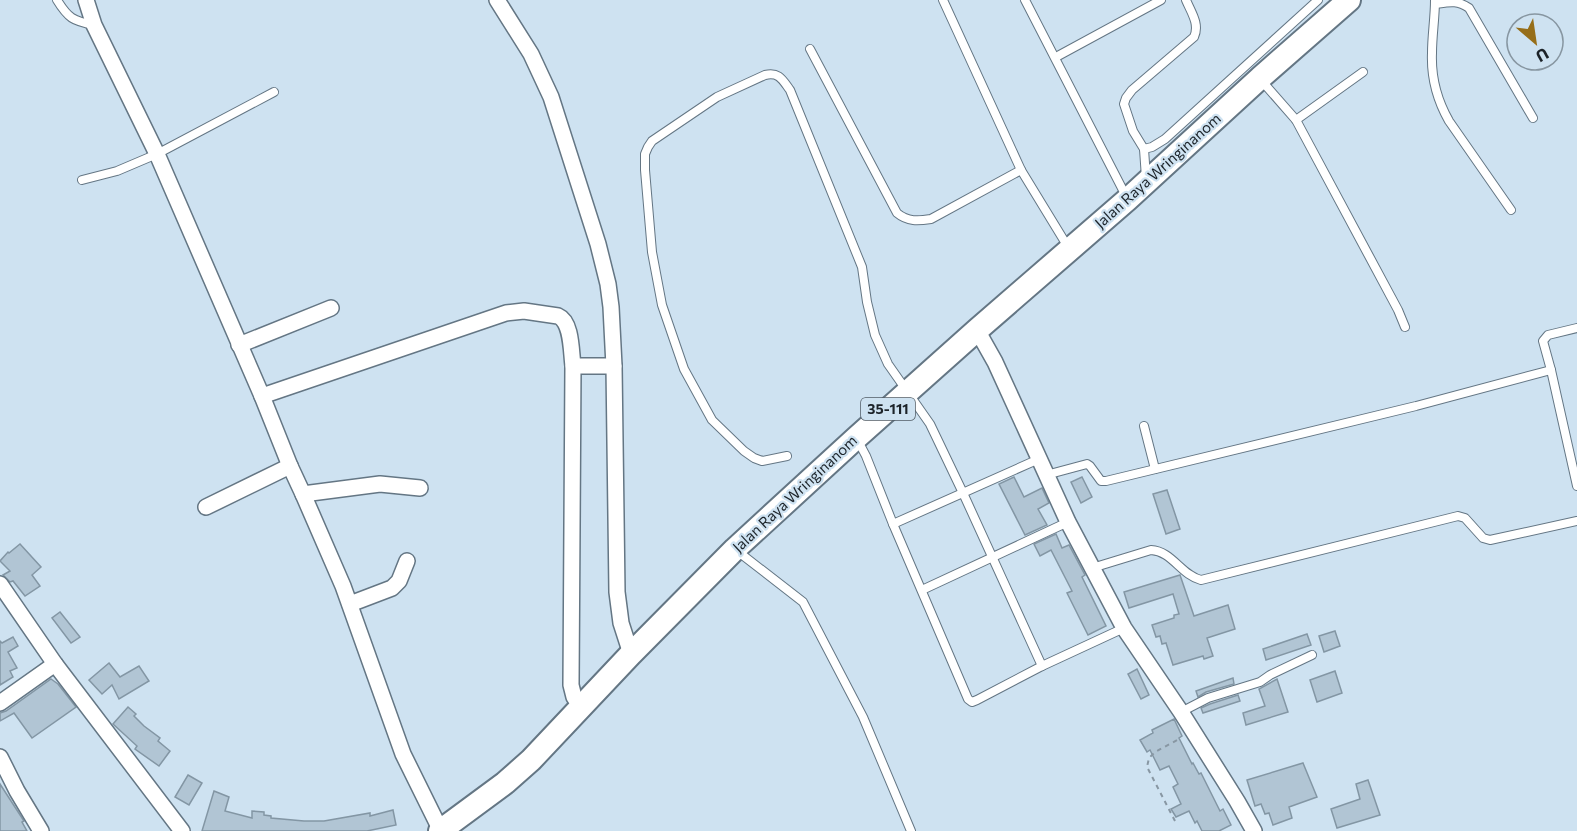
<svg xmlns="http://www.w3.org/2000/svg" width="1577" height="831" font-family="Commissioner,sans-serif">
<rect width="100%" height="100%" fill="#cee2f1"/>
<!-- building -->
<g fill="#b1c5d4" stroke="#8396a4" stroke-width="1.5">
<polygon points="1014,477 1024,497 1042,488 1049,503 1038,509 1047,525 1025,535 999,484"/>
<polygon points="1082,477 1092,497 1081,503 1071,482"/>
<polygon points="1167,490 1180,529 1166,534 1153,494"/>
<polygon points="1056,534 1062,548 1069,545 1085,575 1082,577 1106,626 1088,635 1067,593 1072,591 1051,550 1040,556 1034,544"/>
<polygon points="20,544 41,567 32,575 40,586 25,596 13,581 10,582 3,575 10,571 0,561 8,552 9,553"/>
<polygon points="1180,575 1194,616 1228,605 1235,629 1207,638 1213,656 1204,659 1203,656 1173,665 1166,643 1162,644 1160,636 1156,637 1152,625 1174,618 1174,615 1179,614 1173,594 1129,608 1124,592"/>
<polygon points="60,612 80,637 71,643 52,618"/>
<polygon points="1335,631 1340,646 1324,652 1319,636"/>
<polygon points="1307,634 1311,645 1266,660 1263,649"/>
<polygon points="13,637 18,646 8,652 17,668 10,671 13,677 0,685 0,641 2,643"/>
<polygon points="109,663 120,677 139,666 149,681 119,699 112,685 102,694 89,680"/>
<polygon points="1137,669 1149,695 1141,699 1128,674"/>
<polygon points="1335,671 1342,693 1317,702 1310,680"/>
<polygon points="1233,678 1234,684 1206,692 1198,697 1196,691"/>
<polygon points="51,679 58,684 76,707 32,738 14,713 0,721 0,713 6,711"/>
<polygon points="1277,679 1288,712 1246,725 1243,713 1265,706 1259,689"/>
<polygon points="1238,695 1240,701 1203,713 1201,708 1210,704"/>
<polygon points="128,707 136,714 134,716 144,726 160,738 158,741 170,751 159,766 135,749 137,746 113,724"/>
<polygon points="1174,719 1182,736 1179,738 1192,764 1193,763 1199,774 1201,773 1220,811 1223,809 1231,825 1219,831 1202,831 1197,821 1195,823 1189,811 1176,817 1171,809 1181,804 1173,787 1178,784 1169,766 1160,770 1150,750 1147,752 1140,740 1153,733 1152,730"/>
<polygon points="1303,763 1317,797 1289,807 1292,818 1273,825 1269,813 1265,814 1261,804 1255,806 1247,780"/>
<polygon points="188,775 202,783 189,805 175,797"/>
<polygon points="1368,780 1380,815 1337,828 1331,809 1360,799 1356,784"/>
<polygon points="0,784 24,821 22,822 27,831 0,831"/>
<polygon points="214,791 229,797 225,811 252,818 252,811 264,812 264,815 271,816 271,818 304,821 324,821 370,813 370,816 393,810 396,825 367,831 202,831"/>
</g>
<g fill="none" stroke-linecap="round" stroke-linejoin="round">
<!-- lane casing -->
<g stroke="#647684" stroke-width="10">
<g id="lane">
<path d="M57 0C68 18 73 21 94 25"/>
<polyline points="943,0 1021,170 1068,247"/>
<polyline points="1025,0 1127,198"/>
<path d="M1435 0C1435 18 1432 35 1432 53 1431 77 1437 100 1449 121L1511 210"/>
<path d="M1435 4C1450 2 1457 0 1469 8L1533 118"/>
<path d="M810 49 897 213C908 222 918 221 931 219L1021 170"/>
<polyline points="1056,57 1161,0"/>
<polyline points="1261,80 1296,120 1398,310 1405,327"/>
<polyline points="1296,120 1363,72"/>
<polyline points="1144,149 1152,147 1165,139 1318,0"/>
<path d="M1146 178 1144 149 1133 131 1124 104 1126 98 1132 90 1194 37C1200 24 1191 12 1186 0"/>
<polyline points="82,180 117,171 157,154 274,92"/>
<polyline points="1577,328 1548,335 1543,341 1551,370 1577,486"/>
<polyline points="1144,426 1155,469"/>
<polyline points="857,439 866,456 893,524 968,699 972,702 977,700 1042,666 1124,628"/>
<path d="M787 456 762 461 754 458 744 451 712 420 684 369 662 305 652 252 645 170V154L648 147 652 141 717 97 765 75C779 72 782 79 790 90L862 267 867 302 875 335 888 364 930 424 963 493 1042 666"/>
<polyline points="1046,475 1087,464 1090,466 1101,481 1106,481 1416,406 1551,370"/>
<polyline points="893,524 1039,459"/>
<polyline points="736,550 803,602 863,717 911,831"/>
<path d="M1092 568 1151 550C1172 551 1181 575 1201 580L1458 516 1465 518 1483 538 1490 540 1577 521"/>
<polyline points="922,590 1068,522"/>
<polyline points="1181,712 1208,698 1260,682 1270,675 1312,655"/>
</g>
</g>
<!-- street casing -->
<g stroke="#647684" stroke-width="18">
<g id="street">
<polyline points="86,0 94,25 157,154 262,396 290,466 303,494 343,586 403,754 441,831"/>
<polyline points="497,0 531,54 551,97 598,244 608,284 611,307 614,366 617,592 621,623 631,654"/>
<polyline points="977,330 995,362 1068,522 1124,628 1181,712 1237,801 1254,831"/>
<polyline points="239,345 331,308"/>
<polyline points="573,366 614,366"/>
<path d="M262 396 506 313 524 311 558 316C572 322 571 351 573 366L571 685 574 697 581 707"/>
<polyline points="303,494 380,484 420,488"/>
<polyline points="206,507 290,466"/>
<polyline points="0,584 55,664 182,831"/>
<polyline points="350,604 392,588 399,581 407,561"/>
<polyline points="0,703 55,664"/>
<polyline points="0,757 17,791 41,831"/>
</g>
</g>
<!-- primary casing -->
<g stroke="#647684" stroke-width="26">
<polyline id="primary" points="440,831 505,783 531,760 631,654 735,549 856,438 977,330 1128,199 1260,78 1349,0"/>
</g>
<!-- path -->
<polyline stroke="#8897a3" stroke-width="2" stroke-dasharray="4.5 4.5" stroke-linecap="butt" points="1175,821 1147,767 1149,758 1155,752 1181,738"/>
<!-- lane -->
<use href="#lane" stroke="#fff" stroke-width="8"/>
<!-- street -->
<use href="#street" stroke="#fff" stroke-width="15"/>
<!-- primary -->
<use href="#primary" stroke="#fff" stroke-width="22"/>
</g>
<g text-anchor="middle" stroke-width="4.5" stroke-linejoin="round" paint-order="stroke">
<!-- shield labels -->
<rect fill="#cee2f1" stroke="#515c65" stroke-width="1.5" x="861" y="398" width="54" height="22" rx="4.5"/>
<g font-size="14" font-weight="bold" fill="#1c2329">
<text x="888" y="414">35-111</text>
</g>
<!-- street labels -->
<g font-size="15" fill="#1c2329" stroke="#cee2f1">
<text transform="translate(1158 171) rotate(-42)" y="5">Jalan Raya Wringinanom</text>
<text transform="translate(795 494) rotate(-43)" y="5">Jalan Raya Wringinanom</text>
</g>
</g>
<!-- north arrow -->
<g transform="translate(1535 42) rotate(151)"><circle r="28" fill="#cee2f1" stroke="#8796a1" stroke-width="1.5"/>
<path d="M0-4.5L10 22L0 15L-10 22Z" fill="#966e19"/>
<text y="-9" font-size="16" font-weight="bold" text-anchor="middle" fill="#1c2329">U</text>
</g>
</svg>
